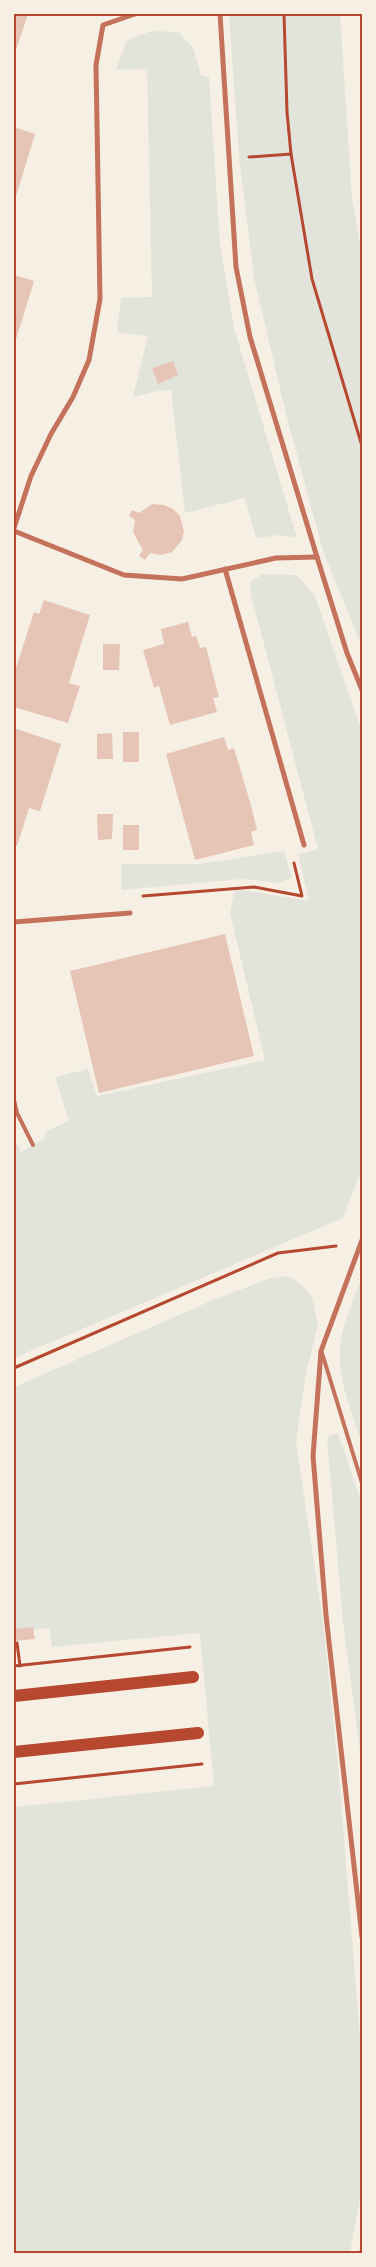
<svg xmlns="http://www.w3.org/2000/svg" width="376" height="2267" font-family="'Public Sans',sans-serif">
<rect width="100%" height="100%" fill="#f6efe4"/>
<!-- green -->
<g fill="#e2e4dc">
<polygon points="229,14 340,14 352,198 362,256 362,647 323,551 286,414 254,278 239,156"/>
<polygon points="151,31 179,32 193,48 201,75 209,77 220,244 234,328 297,538 280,535 256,538 245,498 185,513 171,390 158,391 133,397 148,336 117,332 121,298 152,297 147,69 116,70 127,40"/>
<polygon points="263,574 297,575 315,596 362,732 362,1169 343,1218 14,1358 14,1137 21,1152 44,1139 46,1131 69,1121 55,1077 88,1069 97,1096 265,1060 230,913 235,889 309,901 298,854 318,849 251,595 250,582"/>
<polygon points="284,851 292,878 279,883 241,879 122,890 121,864 199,864"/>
<polygon points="288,1276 302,1285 312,1298 318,1325 306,1373 296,1442 323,1622 339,1776 362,2063 362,2187 350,2253 14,2253 14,1807 214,1786 200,1633 52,1647 49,1628 14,1632 14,1387 213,1300 268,1279"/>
<path d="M362 1277V1444C353 1414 338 1382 340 1350 341 1325 354 1300 362 1277Z"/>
<polygon points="338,1433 362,1504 362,1766 343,1623 327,1437"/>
</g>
<!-- building -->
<g fill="#e6c5b7">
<polygon points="14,14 28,14 14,56"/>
<polygon points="14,127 35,134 14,203"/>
<polygon points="14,275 34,281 14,346"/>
<polygon points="173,361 178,375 158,384 152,368"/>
<polygon points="152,504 164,505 173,509 180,516 184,531 182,540 172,552 162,555 150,553 145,560 139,556 143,550 133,532 135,520 129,516 132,510 139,513"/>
<polygon points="44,600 90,615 69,683 80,686 68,723 14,707 14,674 34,612 39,614"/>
<polygon points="188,622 192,637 196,636 200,648 206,647 219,697 213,698 217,712 170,725 159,686 154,688 143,650 164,644 161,629"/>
<polygon points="103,644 120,644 119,670 103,670"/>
<polygon points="14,728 61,744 40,811 29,808 17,846 14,845"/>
<rect x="123" y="732" width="16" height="30"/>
<polygon points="112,733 113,759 97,759 97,734"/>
<polygon points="224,737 228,750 234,748 250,802 257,830 251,832 254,845 195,860 166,754"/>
<polygon points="97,814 113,814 112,839 98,840"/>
<rect x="123" y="825" width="16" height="25"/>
<polygon points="225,934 254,1056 99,1093 70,971"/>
<polygon points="33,1627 35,1639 14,1641 14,1629"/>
</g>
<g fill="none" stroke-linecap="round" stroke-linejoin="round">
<!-- path -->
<g stroke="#b5482f" stroke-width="3">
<polyline points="284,14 287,112 291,154 312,279 362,446"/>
<polyline points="249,157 291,154"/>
<polyline points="143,896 254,887 302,896 294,863"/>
<polyline points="14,1368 278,1253 336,1246"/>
<polyline points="17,1643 20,1666"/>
<polyline points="14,1666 190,1647"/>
<polyline points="14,1784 202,1764"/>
</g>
<!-- service -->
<g stroke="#c5725c" stroke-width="4">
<polyline points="14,1100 17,1113 33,1145"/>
<polyline points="322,1353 362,1483"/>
</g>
<!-- minor -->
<g stroke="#c5725c" stroke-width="5">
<polyline points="220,14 236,267 250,337 317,557 347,653 362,690"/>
<polyline points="14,528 31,476 51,434 73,397 89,360 100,299 96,65 103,25 135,14"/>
<polyline points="14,531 124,575 182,579 276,558 317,557"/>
<polyline points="225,569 304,845"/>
<polyline points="14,922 130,913"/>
<polyline points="362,1240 321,1351 313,1456 326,1615 362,1937"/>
<polyline points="362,2253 362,2251"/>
</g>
<!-- primary -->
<g stroke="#b5482f" stroke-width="12">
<polyline points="14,1696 193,1677"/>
<polyline points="14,1752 198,1733"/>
</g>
</g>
<!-- border -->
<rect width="376" height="2267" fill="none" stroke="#f6efe4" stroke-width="30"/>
<rect x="15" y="15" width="346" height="2237" fill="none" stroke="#b5482f" stroke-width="2"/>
</svg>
